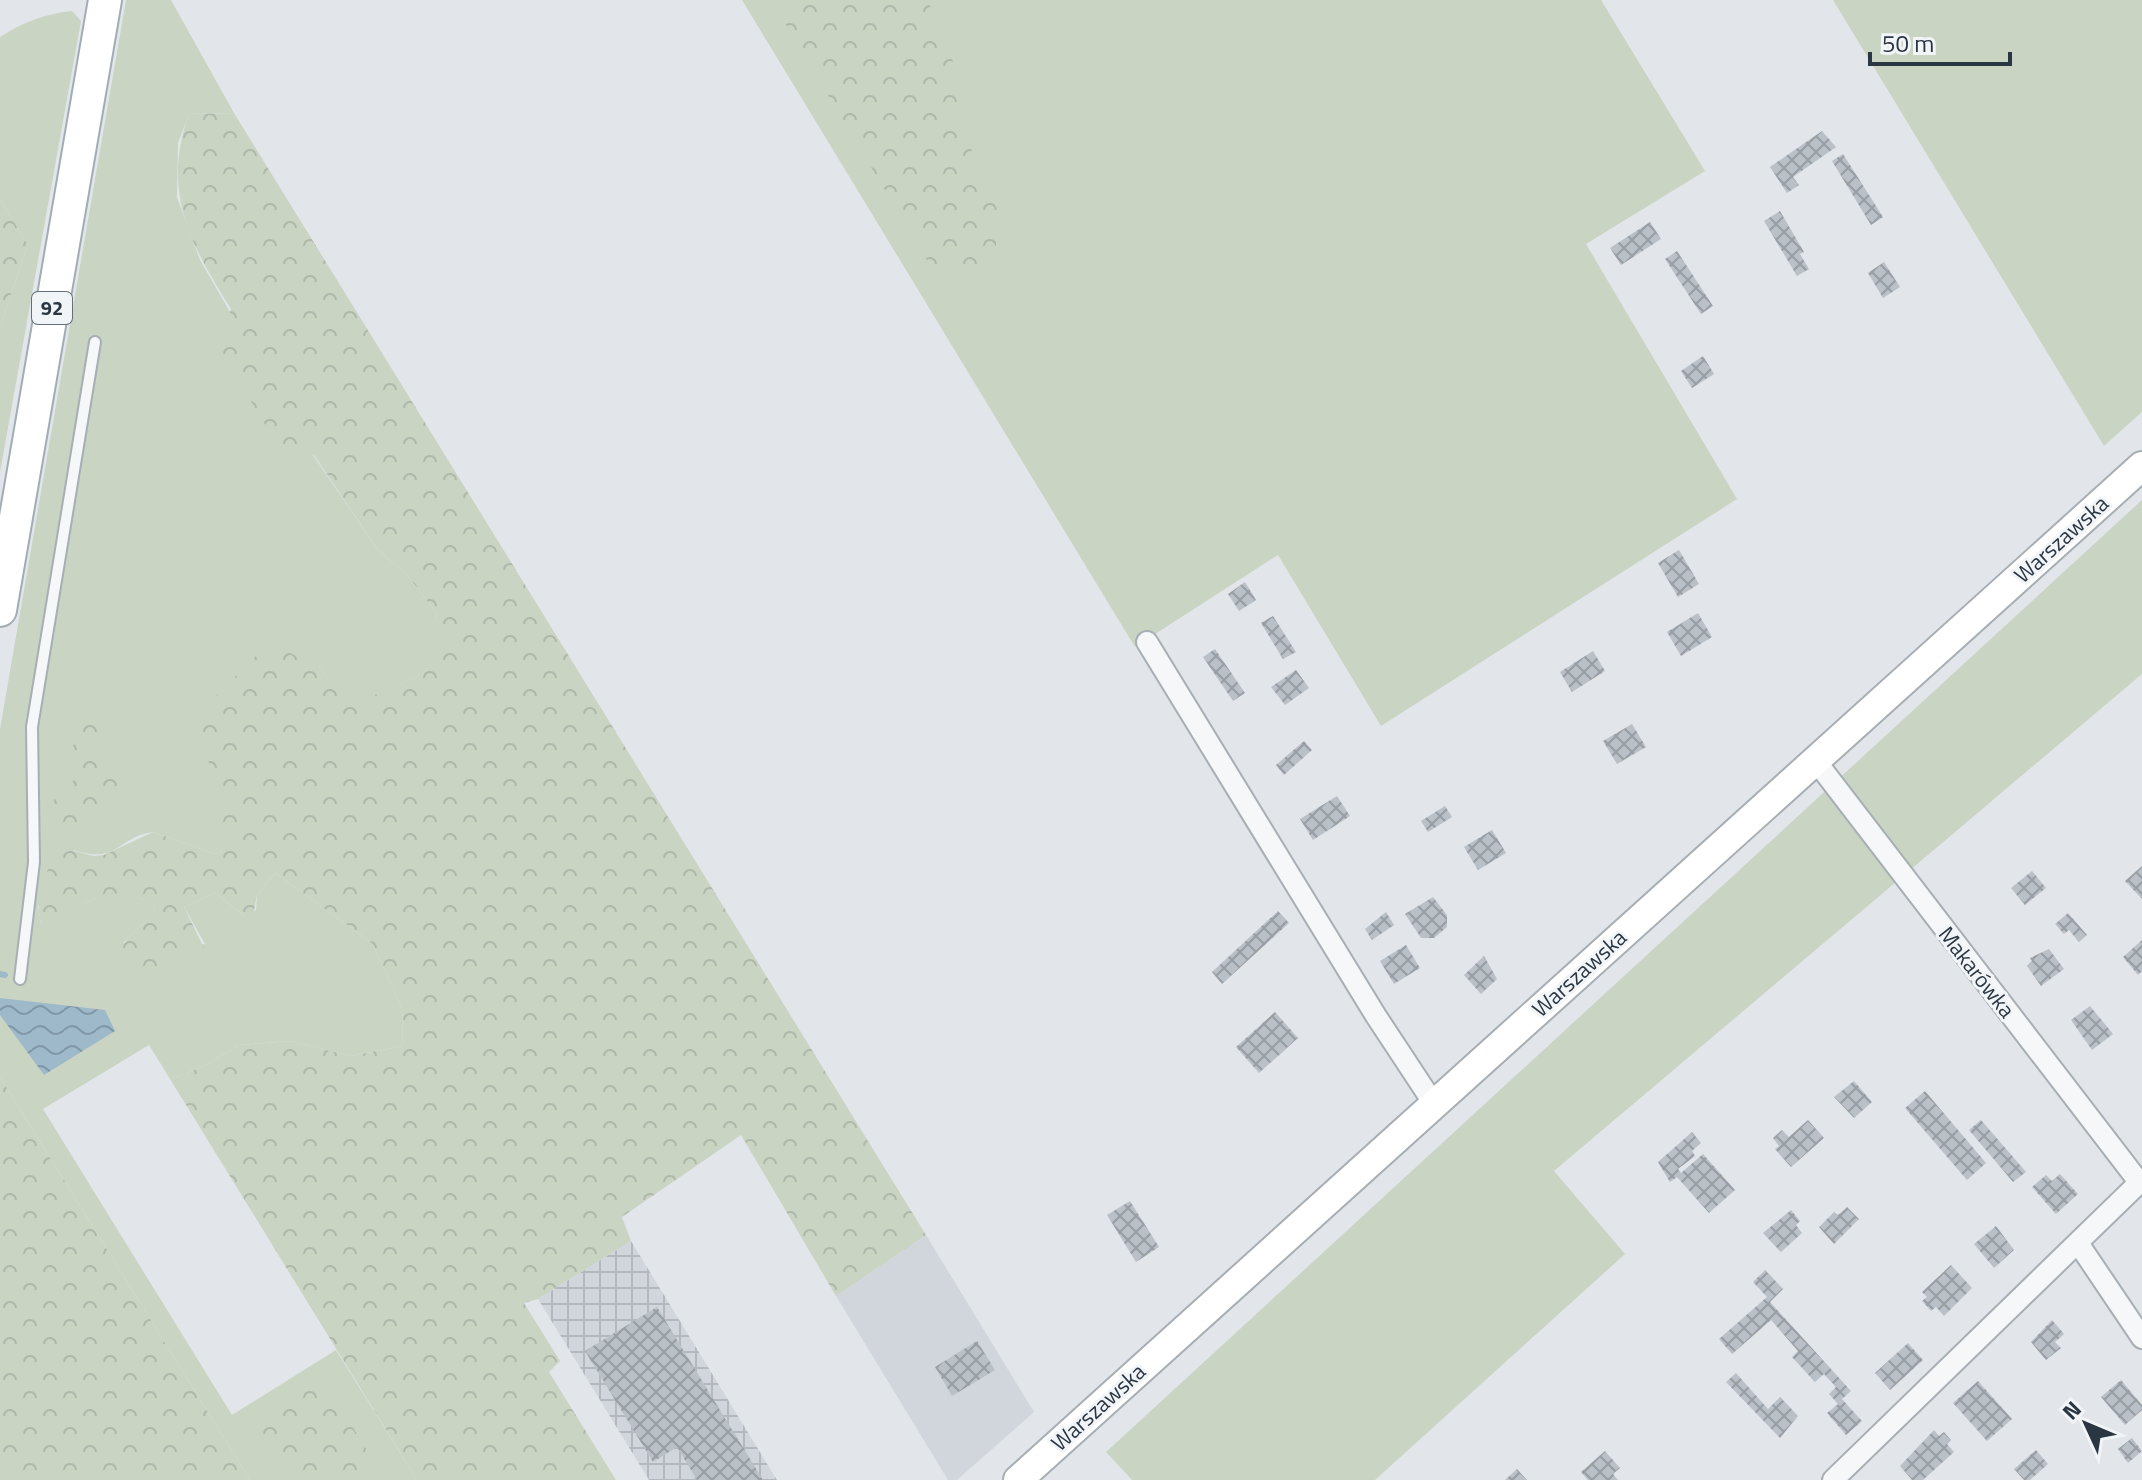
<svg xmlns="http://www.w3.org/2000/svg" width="2142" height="1480" font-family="'Titillium Web',sans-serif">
<defs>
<pattern id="industrial-grid" width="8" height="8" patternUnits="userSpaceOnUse" patternTransform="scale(2)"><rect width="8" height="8" fill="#d0d6dc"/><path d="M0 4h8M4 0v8" fill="none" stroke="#b3b8be"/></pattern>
<pattern id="forest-crowns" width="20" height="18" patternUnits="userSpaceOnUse" patternTransform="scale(2)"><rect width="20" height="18" fill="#cad4c3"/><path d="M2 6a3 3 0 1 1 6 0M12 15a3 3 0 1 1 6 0" fill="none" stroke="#aeb7a9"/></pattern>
<pattern id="water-waves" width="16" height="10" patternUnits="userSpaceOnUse" patternTransform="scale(2)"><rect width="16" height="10" fill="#9db9ca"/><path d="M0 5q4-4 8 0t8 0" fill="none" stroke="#8097a6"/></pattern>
<pattern id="building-cross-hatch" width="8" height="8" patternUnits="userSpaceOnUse" patternTransform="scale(2)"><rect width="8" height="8" fill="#b9c0c7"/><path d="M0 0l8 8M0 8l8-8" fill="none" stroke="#979da3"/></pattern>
</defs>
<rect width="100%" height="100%" fill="#e2e6ea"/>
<!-- built -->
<polygon fill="#d0d6dc" points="926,1235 1034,1412 957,1480 948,1480 836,1296"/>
<!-- industrial -->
<polygon fill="url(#industrial-grid)" points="631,1241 777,1480 649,1480 538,1299"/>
<!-- green -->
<g fill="#cad4c3">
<path d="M126 0H171L234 113 189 114 178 143 177 197 200 260 313 455 378 550 408 576 436 612 441 655 422 674 352 706 318 666 222 851 215 854 153 832C117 837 118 865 74 850L38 907 41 923 111 891H121L155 904 153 914 123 943 205 944 184 907 215 893 245 916 256 910 257 895 275 873 372 943 402 1008 403 1046 350 1056 291 1041 239 1045 202 1067 170 1079 149 1045 43 1109 232 1415 336 1350 417 1480H250L0 1077V729Z"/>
<polygon points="742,0 1601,0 1705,171 1586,244 1737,499 1381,726 1278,555 1135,647"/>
<polygon points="1833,0 2142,0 2142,412 2104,446"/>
<path d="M72 11 81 21 0 472V326L28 245 0 199V37C23 22 45 14 72 11Z"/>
<polygon points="2142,500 2142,674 1554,1171 1625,1254 1375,1480 1132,1480 1106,1452"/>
</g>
<!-- forest -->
<g fill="url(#forest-crowns)">
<polygon points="771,0 927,0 951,46 959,121 999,214 993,274 969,278 928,262"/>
<path d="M234 113 926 1235 836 1296 741 1135 622 1217 631 1241 538 1299 524 1303 560 1361 549 1372 616 1480H417L170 1079 202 1067 239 1045 291 1041 350 1056 403 1046 402 1008 372 943 275 873 257 895 253 916H245L215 893 184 907 205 950 196 956 143 970 138 971 121 951C127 931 151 925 155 905 109 882 100 898 57 916L49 932C28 916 45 881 51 859L71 850 94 856 104 855 153 832 215 854 222 851 226 839 198 714 259 653 281 649 318 666 352 705 422 674 440 655 436 612 408 576 378 550 314 455 281 451 219 349 231 309C190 244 161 191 189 114Z"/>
<polygon points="0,199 28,245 0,326"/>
<path d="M91 716 102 721 99 751 123 772C117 802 85 840 51 831 49 804 53 794 75 780 72 760 69 727 91 716Z"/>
<polygon points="0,1077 26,1119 250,1480 0,1480"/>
<polygon points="324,1380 385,1480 285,1480 251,1425"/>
</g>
<!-- water -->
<polygon fill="url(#water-waves)" points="0,998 105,1010 115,1031 44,1075 0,1015"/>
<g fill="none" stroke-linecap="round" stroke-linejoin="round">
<!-- stream -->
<polyline stroke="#9db9ca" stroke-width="6" points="0,974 5,975"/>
</g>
<!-- building -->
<g fill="url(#building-cross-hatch)">
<polygon points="1822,131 1836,147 1793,177 1799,185 1787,193 1770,167"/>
<polygon points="1843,154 1883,217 1871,225 1832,161"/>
<polygon points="1780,211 1804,252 1800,254 1809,269 1797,276 1764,221"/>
<polygon points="1650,222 1661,239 1621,265 1610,248"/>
<polygon points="1677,251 1713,306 1701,314 1665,259"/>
<polygon points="1884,262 1900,287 1883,298 1868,273"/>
<polygon points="1703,356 1714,374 1692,388 1681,371"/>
<polygon points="1679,550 1699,584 1678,597 1658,563"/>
<polygon points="1245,582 1256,600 1239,611 1228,594"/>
<polygon points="1698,613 1712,637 1681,656 1667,632"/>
<polygon points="1273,616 1296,652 1283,659 1261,623"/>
<polygon points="1215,649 1245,693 1233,701 1203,657"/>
<polygon points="1593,651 1605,671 1572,692 1560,672"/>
<polygon points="1296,670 1309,688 1285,705 1271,687"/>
<polygon points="1632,724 1646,747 1617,764 1603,741"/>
<polygon points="1304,741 1312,750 1284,775 1276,765"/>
<polygon points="1337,796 1350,816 1313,840 1300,819"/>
<polygon points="1445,806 1452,817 1428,832 1421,821"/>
<polygon points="1492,830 1506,853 1478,870 1464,847"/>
<polygon points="2142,866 2142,899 2125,881"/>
<polygon points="2032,871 2046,888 2025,905 2011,888"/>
<polygon points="1433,897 1447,915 1447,927 1434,938 1421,938 1405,914"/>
<polygon points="1278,911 1289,923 1222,984 1212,972"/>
<polygon points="1386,912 1394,925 1372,940 1365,929"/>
<polygon points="2068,913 2087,935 2079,942 2069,930 2064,934 2055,924"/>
<polygon points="2142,940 2142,971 2138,975 2123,957"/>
<polygon points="1406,945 1420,968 1394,984 1380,961"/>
<polygon points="2049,949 2064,969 2041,986 2027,966 2032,961 2030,958"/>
<polygon points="1484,956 1497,979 1481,994 1464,975"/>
<polygon points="2090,1006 2113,1034 2092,1050 2071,1020"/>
<polygon points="1275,1012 1298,1038 1259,1073 1236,1047"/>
<polygon points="1854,1081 1872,1102 1854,1118 1834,1097"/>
<polygon points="1925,1091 1986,1163 1967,1180 1905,1108"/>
<polygon points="1808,1120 1824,1138 1791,1167 1775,1149 1779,1146 1773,1138 1782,1130 1789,1137"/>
<polygon points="1981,1120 2026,1172 2013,1182 1969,1130"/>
<polygon points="1692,1132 1701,1143 1692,1151 1695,1156 1678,1169 1681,1173 1703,1154 1735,1190 1709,1213 1677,1177 1670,1182 1658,1162"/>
<polygon points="2060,1174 2078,1194 2056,1214 2032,1187 2046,1175 2052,1181"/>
<polygon points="1130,1201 1159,1247 1136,1262 1107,1215"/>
<polygon points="1847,1207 1859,1219 1834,1244 1819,1227 1834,1212 1838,1215"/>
<polygon points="1791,1210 1800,1221 1796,1225 1802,1233 1781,1252 1763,1233"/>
<polygon points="1996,1226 2014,1250 1994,1268 1974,1244"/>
<polygon points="1951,1265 1972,1288 1944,1316 1936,1307 1931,1311 1922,1301 1927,1297 1922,1292"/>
<polygon points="1765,1270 1783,1289 1770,1302 1851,1391 1842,1399 1862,1421 1846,1435 1827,1413 1838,1404 1829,1394 1836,1387 1824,1374 1815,1382 1792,1357 1798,1351 1771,1320 1732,1354 1719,1339 1767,1297 1753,1282"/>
<polygon points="657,1307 715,1402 763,1480 697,1480 677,1447 653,1462 585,1351"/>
<polygon points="2052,1320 2064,1334 2055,1342 2061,1348 2046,1360 2031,1342"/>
<polygon points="977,1341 995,1370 952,1396 935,1367"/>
<polygon points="1908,1343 1923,1360 1890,1390 1875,1373"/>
<polygon points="1736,1373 1768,1409 1780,1397 1798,1416 1780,1438 1726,1382"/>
<polygon points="2121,1380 2142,1405 2142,1410 2125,1425 2101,1397"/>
<polygon points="1978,1381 2012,1419 1987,1441 1953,1403"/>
<polygon points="1934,1430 1939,1436 1944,1432 1951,1440 1947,1444 1954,1452 1923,1480 1912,1480 1900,1466"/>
<polygon points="2132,1438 2142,1451 2128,1463 2118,1449"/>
<polygon points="2036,1450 2048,1464 2030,1480 2024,1480 2014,1469"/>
<polygon points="1605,1451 1620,1468 1613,1474 1618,1480 1588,1480 1581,1472"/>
<polygon points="1517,1469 1527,1480 1505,1480"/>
</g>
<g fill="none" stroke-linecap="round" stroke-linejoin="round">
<!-- lane casing -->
<g stroke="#a7aeb4" stroke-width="14">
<polyline id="lane" points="20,979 34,862 32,727 95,342"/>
</g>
<!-- street casing -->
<g stroke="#a7aeb4" stroke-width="24">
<g id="street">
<polyline points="1147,642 1376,1016 1434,1104"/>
<polyline points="1815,760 2139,1182"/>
<polyline points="2078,1243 2142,1338"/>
<polyline points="1833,1480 2142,1180"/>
</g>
</g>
<!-- secondary casing -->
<g stroke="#a7aeb4" stroke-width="32">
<polyline id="secondary" points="1018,1480 2142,466"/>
</g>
<!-- primary casing -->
<g stroke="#a1adb6" stroke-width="36">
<polyline id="primary" points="0,610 105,0"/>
</g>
<!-- lane -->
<use href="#lane" stroke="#f5f7f9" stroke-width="10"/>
<!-- street -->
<use href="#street" stroke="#f5f7f9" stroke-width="20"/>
<!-- secondary -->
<use href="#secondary" stroke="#fff" stroke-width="28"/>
<!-- primary -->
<use href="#primary" stroke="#fff" stroke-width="32"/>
</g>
<g text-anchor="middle" stroke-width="6" stroke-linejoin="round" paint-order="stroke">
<!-- shield labels -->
<rect fill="#f2f5f8" stroke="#666f79" stroke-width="2" x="32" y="292" width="40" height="32" rx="6"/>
<g font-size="20" font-weight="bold" fill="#2a3642">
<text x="52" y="315">92</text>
</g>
<!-- street labels -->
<g font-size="22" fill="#2a3642" stroke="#f2f5f8">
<text transform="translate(2061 539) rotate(-42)" y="8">Warszawska</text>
<text transform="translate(1977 972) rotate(52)" y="8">Makarówka</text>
<text transform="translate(1579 973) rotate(-42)" y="8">Warszawska</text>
<text transform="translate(1098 1407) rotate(-42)" y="8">Warszawska</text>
</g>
</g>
<!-- north arrow -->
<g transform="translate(2086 1424) rotate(314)" stroke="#f2f5f8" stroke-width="6" paint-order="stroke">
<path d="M0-6L14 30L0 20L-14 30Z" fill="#2a3642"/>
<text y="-12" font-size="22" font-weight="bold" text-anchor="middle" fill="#2a3642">N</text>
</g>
<!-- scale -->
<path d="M1870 52v12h140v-12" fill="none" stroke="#2a3642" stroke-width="4"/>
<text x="1882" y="52" font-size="24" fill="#2a3642" stroke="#f2f5f8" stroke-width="6" paint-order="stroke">50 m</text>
</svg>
